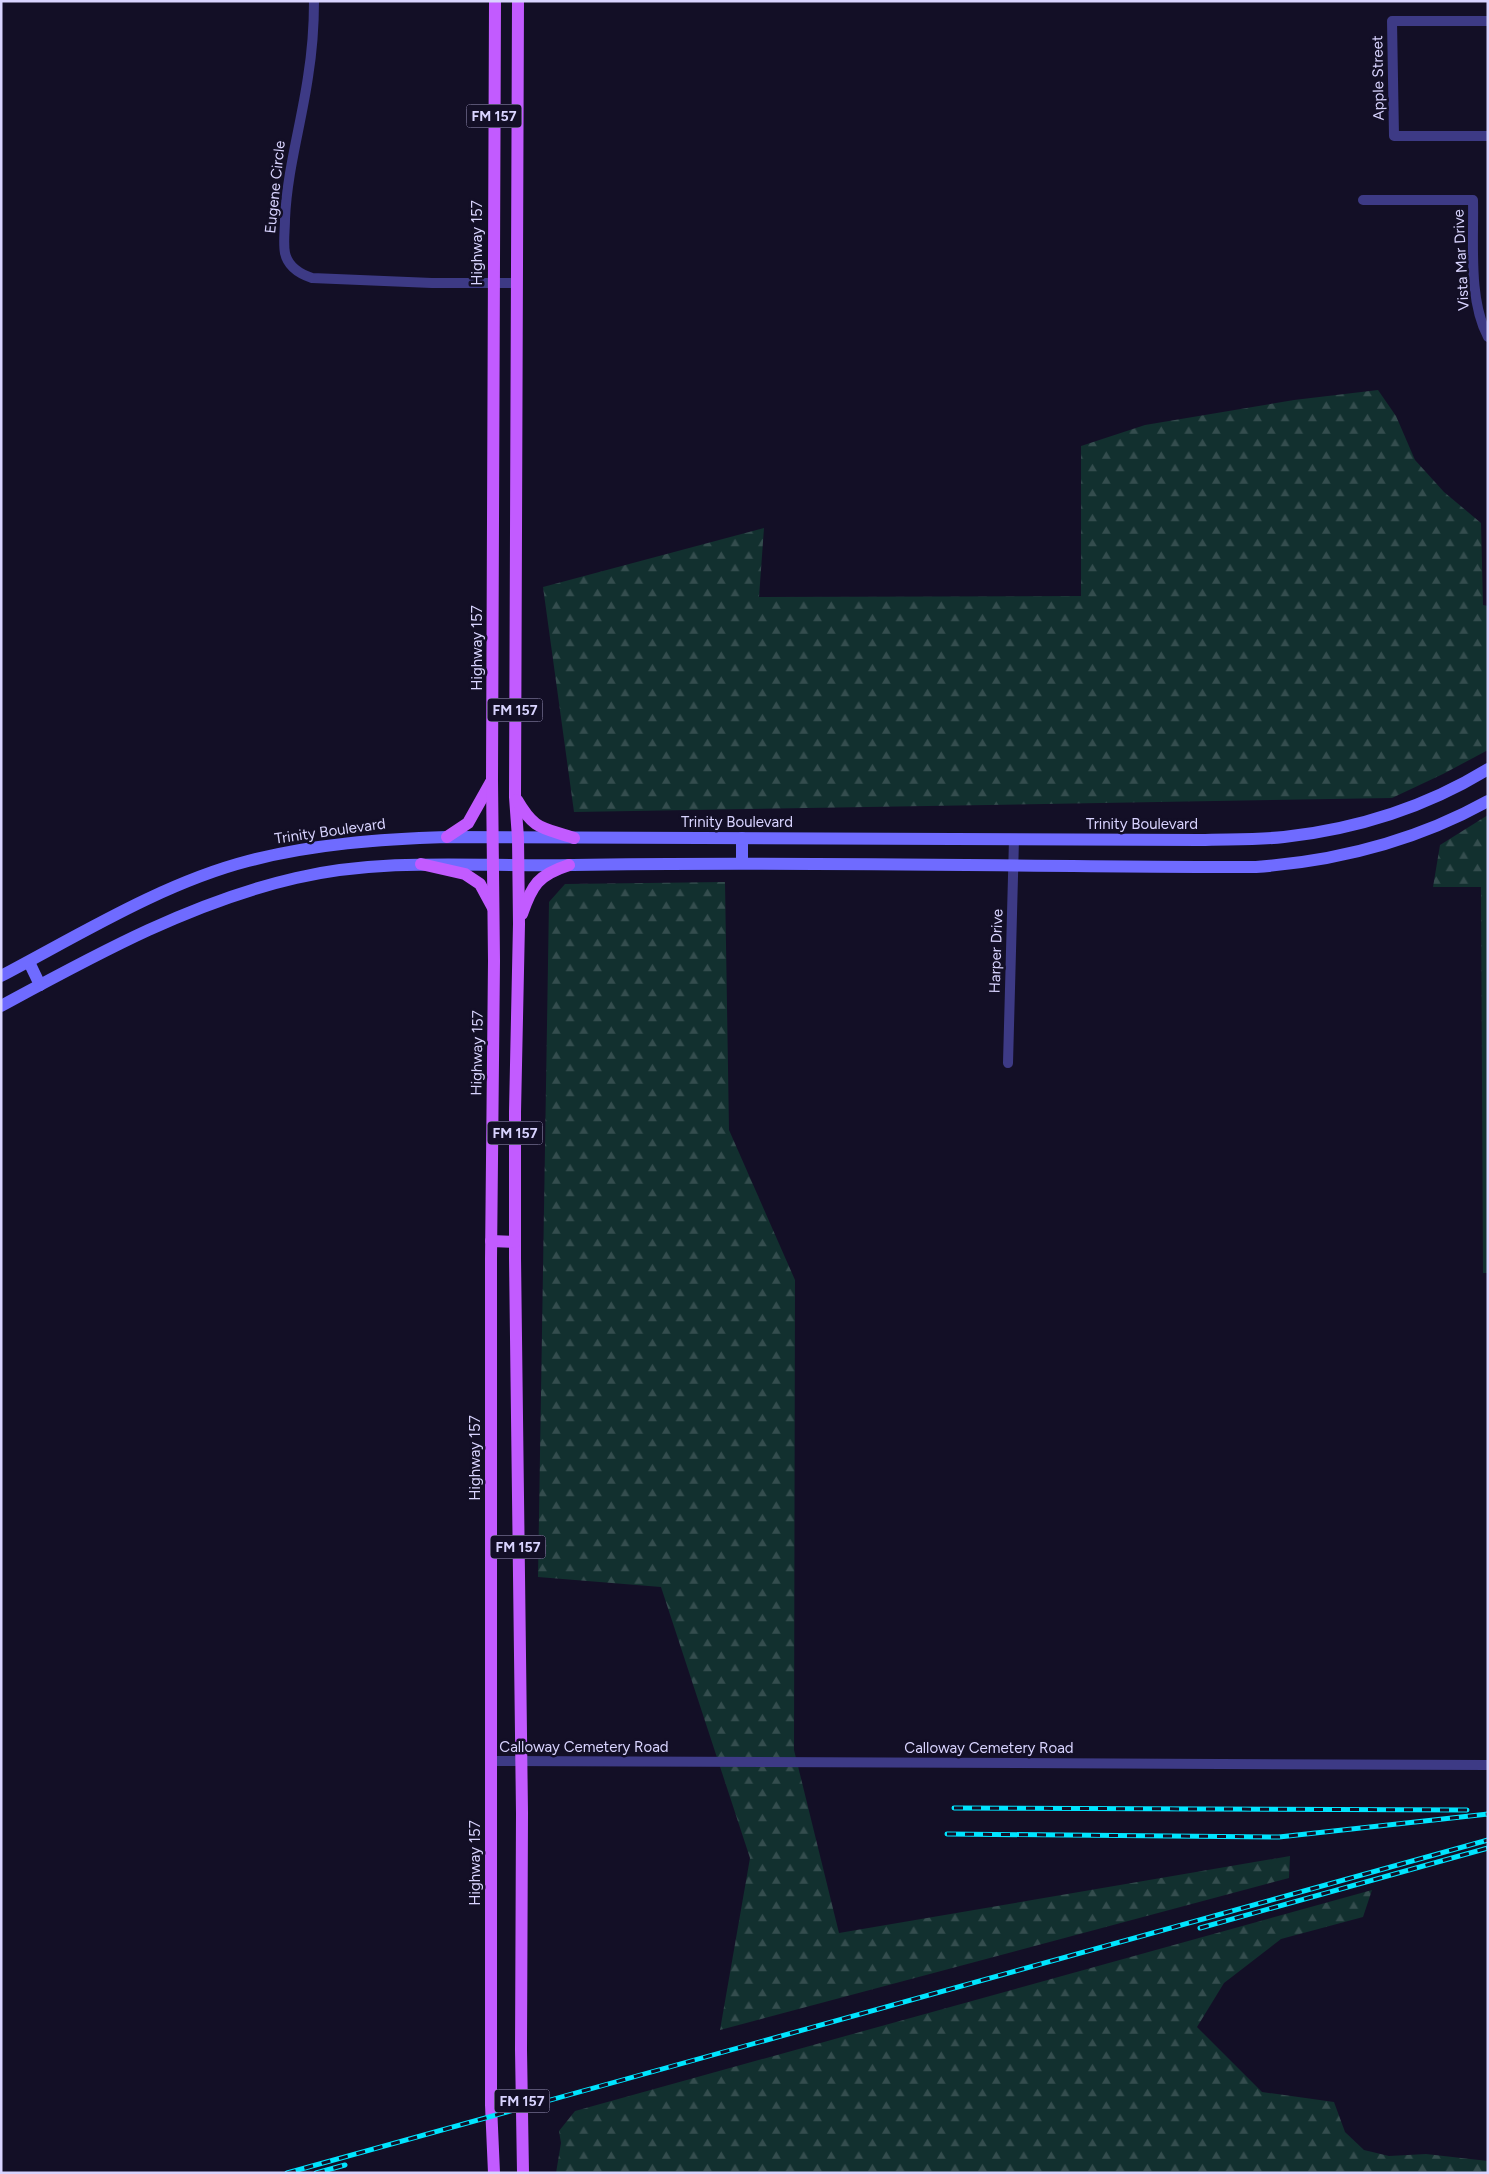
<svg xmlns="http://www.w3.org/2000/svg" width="1489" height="2174" font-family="Figtree,sans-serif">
<defs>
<pattern id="forest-firs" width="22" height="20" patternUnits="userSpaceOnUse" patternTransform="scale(1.25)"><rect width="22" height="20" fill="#12302f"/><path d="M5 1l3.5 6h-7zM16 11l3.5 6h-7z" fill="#344d4e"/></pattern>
</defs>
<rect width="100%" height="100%" fill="#130f26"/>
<!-- forest -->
<g fill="url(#forest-firs)">
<polygon points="1378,390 1396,416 1415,460 1444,492 1481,523 1483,605 1488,606 1488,750 1443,774 1392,798 574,812 543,587 764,528 759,597 1081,596 1081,446 1145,425 1294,400"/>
<polygon points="1488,815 1488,1273 1483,1273 1481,887 1433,887 1440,845"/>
<polygon points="725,882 729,1130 795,1280 794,1750 839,1933 1290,1856 1289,1878 720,2030 750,1858 661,1587 538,1577 549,902 565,884"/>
<polygon points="1372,1890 1363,1917 1281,1939 1224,1983 1197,2027 1262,2092 1334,2102 1345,2132 1364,2150 1389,2156 1426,2154 1488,2161 1488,2173 556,2173 561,2143 559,2131 575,2111"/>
</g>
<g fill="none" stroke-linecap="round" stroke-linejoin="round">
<!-- minor -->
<g stroke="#3d3a85" stroke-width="10">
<path d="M314 1C314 27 312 52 308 77 301 125 287 171 285 219 285 230 283 243 285 253 288 267 300 274 312 278L432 283H517"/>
<polyline points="1488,21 1392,21 1394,136 1488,136"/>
<path d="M1363 200H1473C1474 243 1468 299 1488 337"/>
<polyline points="1008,1063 1014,839"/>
<polyline points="491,1761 1488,1765"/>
</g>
<!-- secondary -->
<g stroke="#6f6bff" stroke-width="12">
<polyline points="742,838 742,863"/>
<polyline points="29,962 40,985"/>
<path d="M1 976C79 935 163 883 248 861 313 844 381 839 447 837L1200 840C1228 839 1256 840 1284 837 1355 829 1426 807 1488 769"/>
<path d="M1 1006C95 955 191 902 296 878 387 857 480 867 573 865 800 861 1028 867 1256 867 1338 861 1416 841 1488 801"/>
</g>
<!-- primary -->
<g stroke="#c25bff" stroke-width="12">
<polyline points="518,1 515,797 518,838 519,924 515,1112 515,1258 522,1813 521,2050 523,2173"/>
<path d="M517 800C535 831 542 827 574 838"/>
<polyline points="447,837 468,823 491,782"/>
<polyline points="421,864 465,874 480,884 493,908"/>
<path d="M522 914C532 885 538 875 569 865"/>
<polyline points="491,1241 515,1242"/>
<polyline points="494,2173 491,2105 491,1259 494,961 492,780 495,1"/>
</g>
<!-- rail casing -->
<g stroke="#00e5ff" stroke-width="5">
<g id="rail">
<polyline points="954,1808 1467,1810"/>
<polyline points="947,1834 1279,1837 1488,1814"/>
<polyline points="1200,1928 1488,1848"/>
<polyline points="287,2173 1488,1840"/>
<polyline points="316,2173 345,2165"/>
</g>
</g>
<!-- rail -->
<use href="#rail" stroke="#130f26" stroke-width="3" stroke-dasharray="9" stroke-linecap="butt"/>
</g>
<g text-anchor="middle" stroke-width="5" stroke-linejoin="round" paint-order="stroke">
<!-- shield labels -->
<g fill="#130f26" stroke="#9e99be" stroke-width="1">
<rect x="466.5" y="104.5" width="55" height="23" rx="4"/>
<rect x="487.5" y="698.5" width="55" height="23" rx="4"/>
<rect x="487.5" y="1121.5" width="55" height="23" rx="4"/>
<rect x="490.5" y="1535.5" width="55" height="23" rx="4"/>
<rect x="494.5" y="2089.5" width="55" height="23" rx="4"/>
</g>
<g font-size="14" font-weight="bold" fill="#d9d4ff">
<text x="494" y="121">FM 157</text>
<text x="515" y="715">FM 157</text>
<text x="515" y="1138">FM 157</text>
<text x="518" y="1552">FM 157</text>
<text x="522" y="2106">FM 157</text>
</g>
<!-- street labels -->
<g font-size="15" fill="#d9d4ff" stroke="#130f26">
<text transform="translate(1378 78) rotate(-91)" y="5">Apple Street</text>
<text transform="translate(275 187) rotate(-84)" y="5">Eugene Circle</text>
<text transform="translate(477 243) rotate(-90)" y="5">Highway 157</text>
<text transform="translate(1461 260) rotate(-93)" y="5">Vista Mar Drive</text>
<text transform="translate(477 648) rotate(-90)" y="5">Highway 157</text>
<text x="737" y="827">Trinity Boulevard</text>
<text x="1142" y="829">Trinity Boulevard</text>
<text transform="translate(330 831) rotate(-8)" y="5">Trinity Boulevard</text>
<text transform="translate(996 951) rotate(-88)" y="5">Harper Drive</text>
<text transform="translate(477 1053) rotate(-89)" y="5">Highway 157</text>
<text transform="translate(475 1458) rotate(-90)" y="5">Highway 157</text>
<text x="584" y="1752">Calloway Cemetery Road</text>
<text x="989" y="1753">Calloway Cemetery Road</text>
<text transform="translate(475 1863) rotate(-90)" y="5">Highway 157</text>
</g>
</g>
<!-- border -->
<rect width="1489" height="2174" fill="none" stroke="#d9d4ff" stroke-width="5"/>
</svg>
